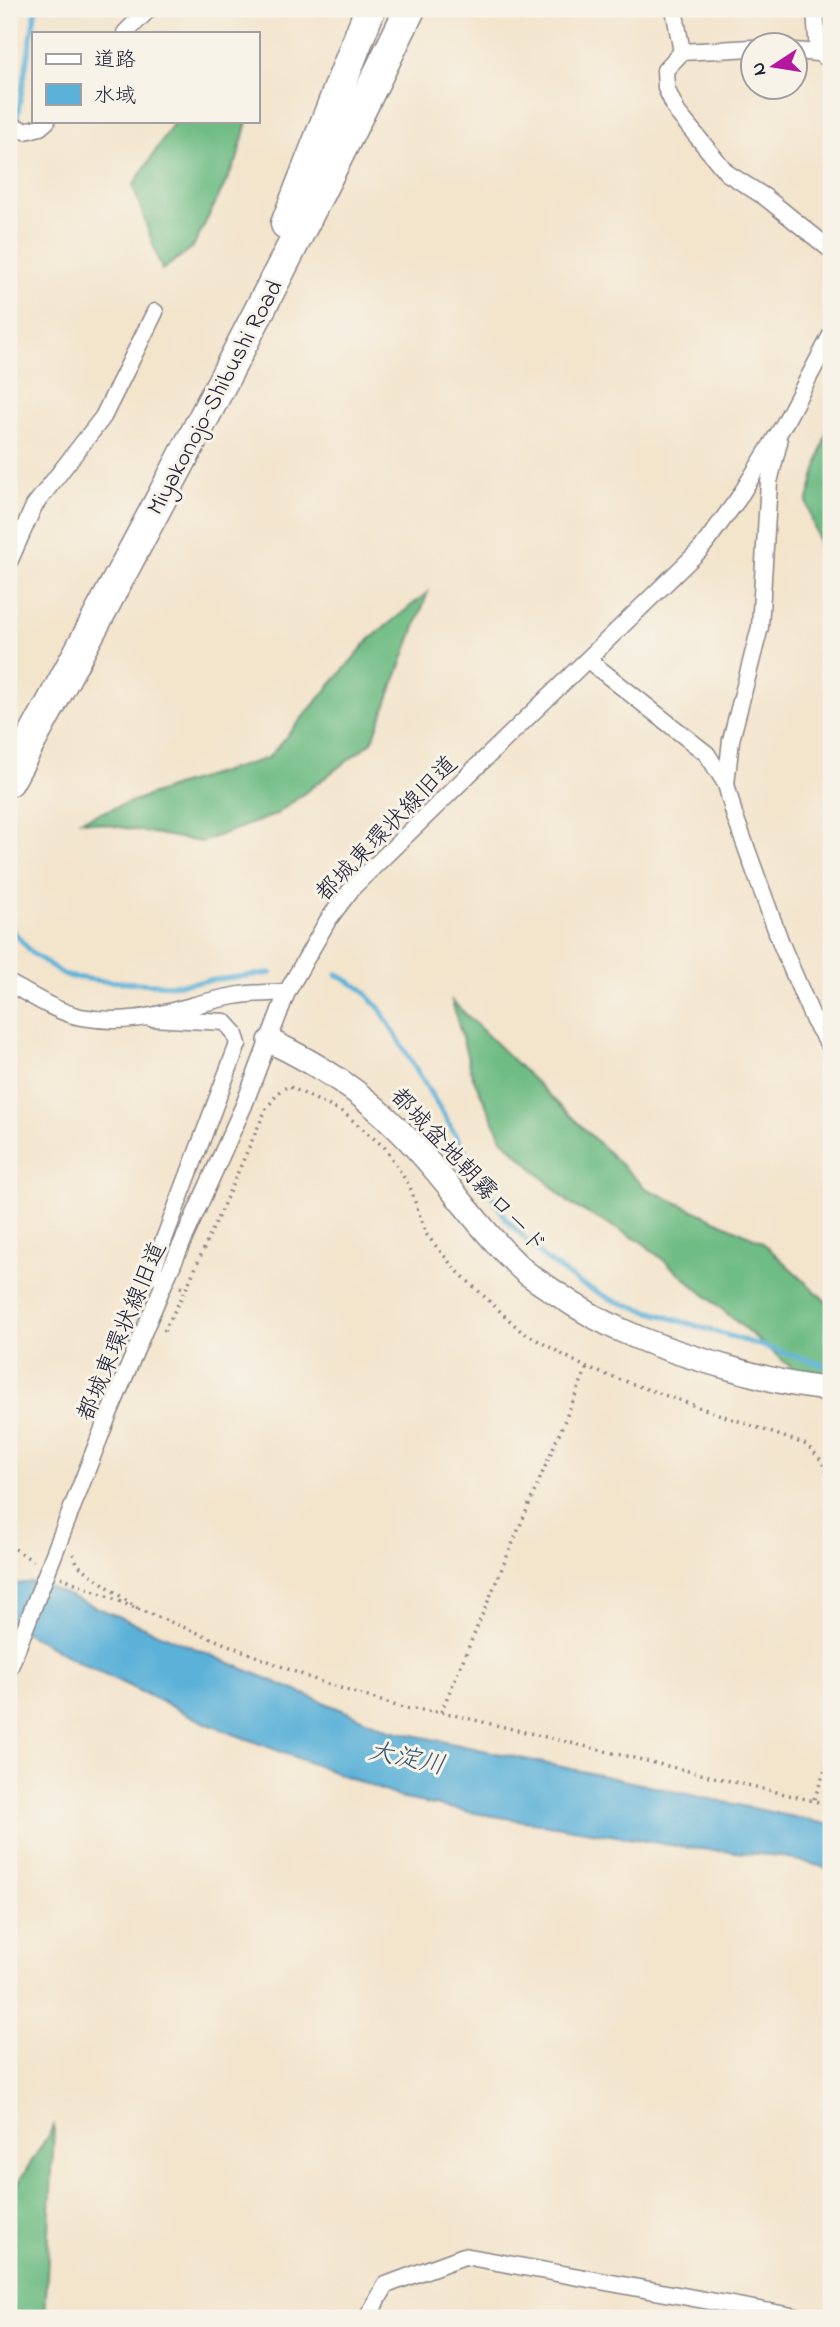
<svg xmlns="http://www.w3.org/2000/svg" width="840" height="2327" font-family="'Indie Flower','Klee One',sans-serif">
<rect width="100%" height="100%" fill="#f7f3e8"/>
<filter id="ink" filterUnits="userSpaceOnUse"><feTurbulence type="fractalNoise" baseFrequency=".0143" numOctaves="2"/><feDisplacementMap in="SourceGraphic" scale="14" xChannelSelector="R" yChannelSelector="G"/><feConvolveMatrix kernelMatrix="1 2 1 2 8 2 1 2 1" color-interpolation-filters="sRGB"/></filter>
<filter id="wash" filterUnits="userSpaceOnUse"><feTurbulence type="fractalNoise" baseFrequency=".00686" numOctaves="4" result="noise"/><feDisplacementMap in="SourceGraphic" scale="28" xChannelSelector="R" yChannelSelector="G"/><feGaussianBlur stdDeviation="1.57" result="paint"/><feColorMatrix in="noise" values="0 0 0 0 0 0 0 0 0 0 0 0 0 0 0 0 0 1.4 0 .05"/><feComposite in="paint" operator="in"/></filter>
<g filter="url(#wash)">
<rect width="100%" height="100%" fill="#f3e4cc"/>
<!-- forest -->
<g fill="#6fbc85" stroke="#486f60" stroke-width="2">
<polygon points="175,121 247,121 237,160 193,247 162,270 133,186"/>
<polygon points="831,428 831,585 807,503 827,430"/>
<polygon points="428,592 372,742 275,815 201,842 81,820 175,786 268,758 369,640"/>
<polygon points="452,1001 645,1188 761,1241 831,1306 831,1401 642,1242 570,1204 502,1139 473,1077"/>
<polygon points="54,2126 45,2318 9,2318 9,2197"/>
</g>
<!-- water -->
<polygon fill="#5bb1d8" stroke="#3e6a8a" stroke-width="2" points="9,1578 16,1584 36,1582 390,1730 831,1825 831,1869 781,1856 690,1848 469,1812 405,1799 210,1725 75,1660 9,1623"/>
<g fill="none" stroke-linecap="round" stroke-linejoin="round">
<!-- stream -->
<g stroke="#5bb1d8" stroke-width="5">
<polyline points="17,118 36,9"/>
<polyline points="9,172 14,136"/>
<polyline points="9,926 32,953 66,976 103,981 172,985 271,973"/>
<polyline points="337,974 362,989 380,1009 506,1219 543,1257 579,1283 615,1301 831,1367"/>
</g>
</g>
</g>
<g filter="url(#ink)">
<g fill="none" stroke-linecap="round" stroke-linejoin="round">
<!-- street casing -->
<g stroke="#8a8384" stroke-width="19">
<g id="street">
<polyline points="674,9 682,52 752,48"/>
<polyline points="815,9 818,53 831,60"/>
<polyline points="125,33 149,9"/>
<polyline points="794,51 818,53"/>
<polyline points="682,52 665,70 666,88 677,112 727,173 765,197 831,250"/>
<polyline points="9,124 25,131 40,127 47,121"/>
<polyline points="779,442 769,482 760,627 731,740 726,784 734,814 782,946 814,1021 831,1048"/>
<polyline points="9,562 34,506 103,417 155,312"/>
<polyline points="588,660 707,754 726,784"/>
<path d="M9 983C31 995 56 1012 81 1017 143 1028 177 1006 234 996 251 993 270 993 287 992"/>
<polyline points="150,1018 225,1022 234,1032 238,1044 152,1271 165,1281"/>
<polyline points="9,1669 108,1416 165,1281 244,1105 287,992 328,920 353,887 393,848 701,549 738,499 783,426 831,335"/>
<polyline points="367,2318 386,2285 464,2256 803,2318"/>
</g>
</g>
<!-- secondary casing -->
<g stroke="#8a8384" stroke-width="26">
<path id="secondary" d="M270 1041C321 1066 360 1090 400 1131 444 1174 477 1228 523 1270 532 1278 543 1284 553 1291 611 1332 665 1350 733 1369 765 1378 798 1387 831 1389"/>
</g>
<!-- highway casing -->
<g stroke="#8a8384" stroke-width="33">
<g id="highway">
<polyline points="286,224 370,9"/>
<path d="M9 781C148 527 284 270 410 9"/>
</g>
</g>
<!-- path -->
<g stroke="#8a8384" stroke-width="3.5" stroke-dasharray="2 5" stroke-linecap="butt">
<polyline points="180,1287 186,1289 266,1109 279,1092 288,1086 344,1113 385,1148 410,1187 426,1234 455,1269 521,1331 587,1368 807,1445 822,1461 831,1482"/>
<polyline points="164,1331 186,1289"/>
<polyline points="9,1545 33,1561"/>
<polyline points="61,1577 138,1609 78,1565 73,1554"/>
<polyline points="138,1609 318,1681 403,1708 441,1712 831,1805"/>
<polyline points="441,1712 587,1368"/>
<polyline points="814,1799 831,1755"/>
</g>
<!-- street -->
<use href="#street" stroke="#fff" stroke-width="16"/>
<!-- secondary -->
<use href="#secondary" stroke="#fff" stroke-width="23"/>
<!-- highway -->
<use href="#highway" stroke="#fff" stroke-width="30"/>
</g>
</g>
<g text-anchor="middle" stroke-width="6" stroke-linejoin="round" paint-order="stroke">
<!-- street labels -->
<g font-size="24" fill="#22223b" stroke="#f7f3e8">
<text transform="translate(214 397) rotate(-62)" y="8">Miyakonojo-Shibushi Road</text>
<text transform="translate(386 828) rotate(-46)" y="8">都城東環状線旧道</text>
<text transform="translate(469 1170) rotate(47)" y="8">都城盆地朝霧ロード</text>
<text transform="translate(121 1331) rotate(-67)" y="8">都城東環状線旧道</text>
</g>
<!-- water labels -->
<g font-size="26" font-style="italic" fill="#365472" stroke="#f7f3e8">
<text transform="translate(407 1757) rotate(12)" y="9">大淀川</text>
</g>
</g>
<!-- margin -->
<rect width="840" height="2327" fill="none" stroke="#f7f3e8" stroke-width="35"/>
<!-- legend -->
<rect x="32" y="32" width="228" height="91" fill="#f7f3e8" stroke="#a29fa3" stroke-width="2"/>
<rect x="46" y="54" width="35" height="10" fill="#ffffff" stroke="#a29fa3" stroke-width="2"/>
<text x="94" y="66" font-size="21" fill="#22223b">道路</text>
<rect x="46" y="84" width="35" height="21" fill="#5bb1d8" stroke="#a29fa3" stroke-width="2"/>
<text x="94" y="102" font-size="21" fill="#22223b">水域</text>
<!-- north arrow -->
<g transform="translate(774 66) rotate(258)"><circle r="33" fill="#f7f3e8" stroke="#a29fa3" stroke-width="2"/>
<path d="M0-5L12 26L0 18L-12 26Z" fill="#b5179e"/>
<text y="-10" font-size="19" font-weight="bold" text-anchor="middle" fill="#22223b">N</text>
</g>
</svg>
